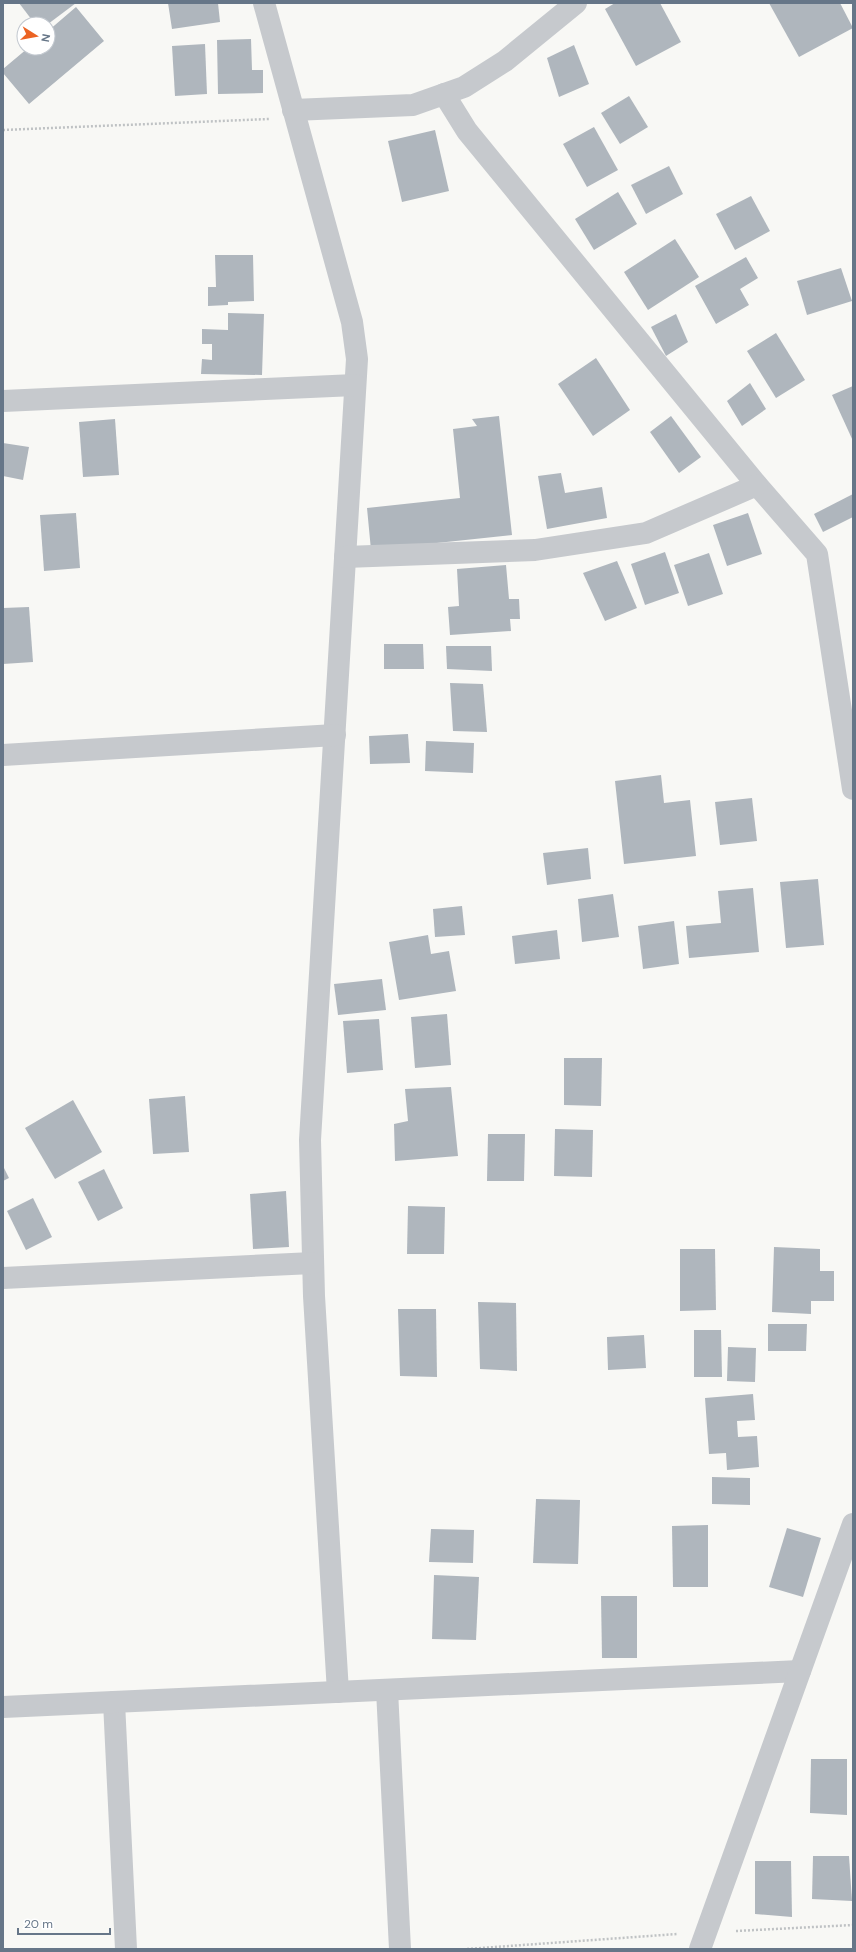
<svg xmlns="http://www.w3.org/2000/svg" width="856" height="1952" font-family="'DM Sans',sans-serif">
<rect width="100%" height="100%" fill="#f8f8f5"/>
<!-- building -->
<g fill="#afb6bd">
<polygon points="19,3 76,3 48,24 35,24"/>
<polygon points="168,3 218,3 220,22 172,29"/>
<polygon points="615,3 660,3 681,42 636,66 605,9"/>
<polygon points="769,3 840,3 853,28 799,57"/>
<polygon points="76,7 104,41 29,104 3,73 3,69 28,48 48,48 48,31"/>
<polygon points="251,39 252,70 263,70 263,93 218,94 217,40"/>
<polygon points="205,44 207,94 175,96 172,46"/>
<polygon points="574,45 589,84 559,97 547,58"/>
<polygon points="629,96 648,127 620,144 601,113"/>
<polygon points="594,127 618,170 587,187 563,144"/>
<polygon points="435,130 449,191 402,202 388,141"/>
<polygon points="669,166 683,194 646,214 631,185"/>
<polygon points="618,192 637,224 594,250 575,219"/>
<polygon points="751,196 770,231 735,250 716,214"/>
<polygon points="675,239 699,277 648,310 624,272"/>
<polygon points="215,255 253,255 254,301 228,302 228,305 208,306 208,287 216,287"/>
<polygon points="746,257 758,278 740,289 749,305 716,324 695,286"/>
<polygon points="841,268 852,301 807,315 797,281"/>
<polygon points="228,313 264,314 262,375 201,374 202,359 212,360 212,344 202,344 202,329 228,330"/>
<polygon points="676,314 688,342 666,356 651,327"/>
<polygon points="776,333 805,380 776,398 747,351"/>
<polygon points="596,358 630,410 593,436 558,384"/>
<polygon points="750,383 766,409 742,426 727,401"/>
<polygon points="853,386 853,441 832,395"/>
<polygon points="499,416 512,535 371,550 367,508 460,498 453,429 477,426 472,419"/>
<polygon points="671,416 701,457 679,473 650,432"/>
<polygon points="115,419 119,475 83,477 79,422"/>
<polygon points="3,443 29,447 23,480 3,476"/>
<polygon points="561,473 565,493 602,487 607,518 547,529 538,476"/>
<polygon points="853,494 853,517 823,532 814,514"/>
<polygon points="76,513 80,568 44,571 40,515"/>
<polygon points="748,513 762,554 727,566 713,525"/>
<polygon points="665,552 679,593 645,605 631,564"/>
<polygon points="709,553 723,594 688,606 674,565"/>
<polygon points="617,561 637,608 605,621 583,573"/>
<polygon points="506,565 509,599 519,599 520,619 510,619 511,631 450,635 448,607 459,606 457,569"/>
<polygon points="29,607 33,662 3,664 3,608"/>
<polygon points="384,644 423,644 424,669 384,669"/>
<polygon points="446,646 491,646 492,671 447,669"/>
<polygon points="450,683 483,684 487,732 453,731"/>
<polygon points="408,734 410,763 370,764 369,736"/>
<polygon points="426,741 474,743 473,773 425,771"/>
<polygon points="661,775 664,803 690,800 696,856 624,864 615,781"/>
<polygon points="752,798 757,841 720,845 715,802"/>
<polygon points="588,848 591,879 547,885 543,853"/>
<polygon points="818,879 824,945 786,948 780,882"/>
<polygon points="753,888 759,952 689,958 686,926 721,923 718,891"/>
<polygon points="613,894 619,937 582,942 578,899"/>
<polygon points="462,906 465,935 435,937 433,909"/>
<polygon points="674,921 679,964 643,969 638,926"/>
<polygon points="557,930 560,959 515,964 512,936"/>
<polygon points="428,935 431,954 449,951 456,991 399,1000 389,942"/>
<polygon points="382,979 386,1010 338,1015 334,984"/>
<polygon points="447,1014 451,1065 415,1068 411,1017"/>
<polygon points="379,1019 383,1070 347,1073 343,1021"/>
<polygon points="564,1058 602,1058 601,1106 564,1105"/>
<polygon points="451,1087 458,1156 395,1161 394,1124 408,1121 405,1089"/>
<polygon points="185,1096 189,1152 153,1154 149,1099"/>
<polygon points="73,1100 102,1152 55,1179 25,1128"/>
<polygon points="555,1129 593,1130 592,1177 554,1176"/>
<polygon points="488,1134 525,1134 524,1181 487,1181"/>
<polygon points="3,1166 9,1178 3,1181"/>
<polygon points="104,1169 123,1208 98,1221 78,1182"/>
<polygon points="286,1191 289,1247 253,1249 250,1194"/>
<polygon points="33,1198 52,1237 26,1250 7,1211"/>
<polygon points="408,1206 445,1207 444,1254 407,1254"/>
<polygon points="774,1247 820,1249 820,1271 834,1271 834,1301 811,1301 811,1314 772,1312"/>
<polygon points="680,1249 715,1249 716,1310 680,1311"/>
<polygon points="478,1302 516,1303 517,1371 480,1369"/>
<polygon points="398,1309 436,1309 437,1377 400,1376"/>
<polygon points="768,1324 807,1324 806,1351 768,1351"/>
<polygon points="694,1330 721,1330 722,1377 694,1377"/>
<polygon points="644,1335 646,1368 608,1370 607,1337"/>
<polygon points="728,1347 756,1348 755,1382 727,1381"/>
<polygon points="753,1394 755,1420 737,1421 738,1437 757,1436 759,1467 727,1470 726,1453 709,1454 705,1398"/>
<polygon points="712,1477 750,1478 750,1505 712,1504"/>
<polygon points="536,1499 580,1500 578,1564 533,1563"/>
<polygon points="708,1525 708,1587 673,1587 672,1526"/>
<polygon points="787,1528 821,1538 803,1597 769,1587"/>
<polygon points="431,1529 474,1530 473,1563 429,1562"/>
<polygon points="434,1575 479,1577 476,1640 432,1639"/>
<polygon points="601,1596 637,1596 637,1658 602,1658"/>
<polygon points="811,1759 847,1759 847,1815 810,1813"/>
<polygon points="813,1856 849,1856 852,1901 812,1899"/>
<polygon points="755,1861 791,1861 792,1917 755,1914"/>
</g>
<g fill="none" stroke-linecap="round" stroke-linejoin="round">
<!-- path -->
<g stroke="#bfc2c4" stroke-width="2.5" stroke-dasharray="2 2" stroke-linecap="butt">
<polyline points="3,130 269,119"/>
<polyline points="736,1931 853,1925"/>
<polyline points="467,1949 677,1934"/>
</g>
<!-- street -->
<g stroke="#c6c9cd" stroke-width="22">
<polyline points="264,3 352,322 357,359 310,1140 314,1296 338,1692"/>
<polyline points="444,94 467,131 757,485 817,554 853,789"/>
<polyline points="293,110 413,105 464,87 505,61 576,3"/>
<polyline points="3,401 355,385"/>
<polyline points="345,557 535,550 646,533 757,485"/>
<polyline points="3,755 335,735"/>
<polyline points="3,1278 313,1263"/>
<polyline points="387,1690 400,1949"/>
<polyline points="114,1702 126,1949"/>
<polyline points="3,1707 800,1671"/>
<polyline points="700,1949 853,1524"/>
</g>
</g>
<!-- border -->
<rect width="856" height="1952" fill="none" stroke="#667688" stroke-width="8"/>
<!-- north arrow -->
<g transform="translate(36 36) rotate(101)"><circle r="19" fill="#ffffff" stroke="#c2c8cf"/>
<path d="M0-3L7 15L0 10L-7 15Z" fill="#eb6323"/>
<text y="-6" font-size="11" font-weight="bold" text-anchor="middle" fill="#667688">N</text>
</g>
<!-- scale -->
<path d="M18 1928v6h92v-6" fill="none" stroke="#667688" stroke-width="2"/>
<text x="24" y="1928" font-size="12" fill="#667688" stroke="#ffffff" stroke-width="3" paint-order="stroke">20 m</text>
</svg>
